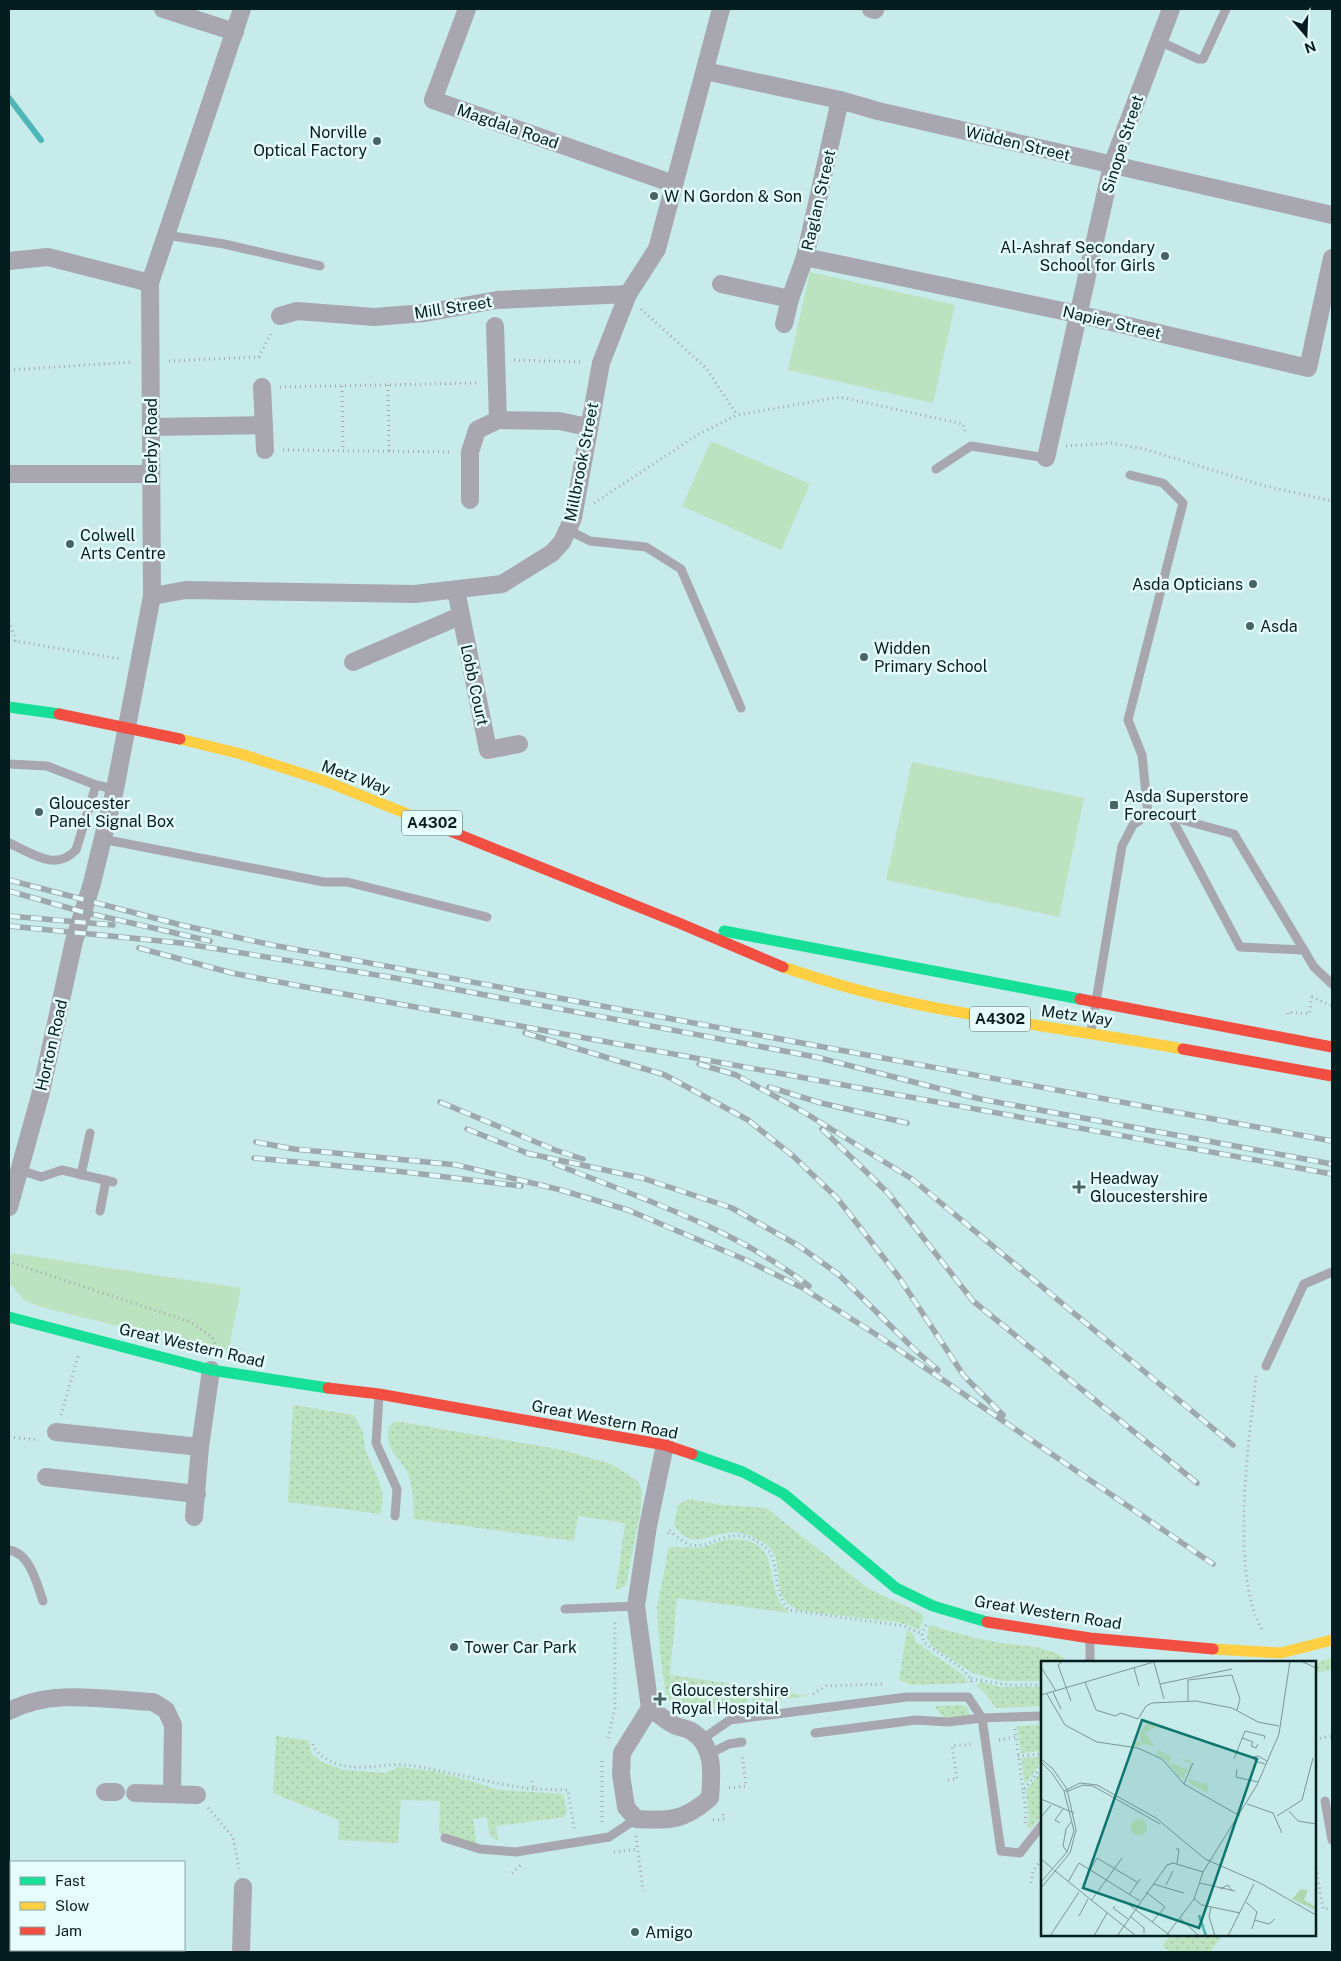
<svg xmlns="http://www.w3.org/2000/svg" width="1341" height="1961" font-family="'Public Sans',sans-serif">
<defs>
<pattern id="grass-dots" width="8" height="8" patternUnits="userSpaceOnUse" patternTransform="scale(1.25)"><rect width="8" height="8" fill="#bce3c0"/><path d="M2 2h.1M6 6h.1" fill="none" stroke="#a0c2a5" stroke-width="1.8" stroke-linecap="round"/></pattern>
</defs>
<rect width="100%" height="100%" fill="#c7eaea"/>
<!-- grass -->
<g fill="url(#grass-dots)">
<polygon points="293,1405 354,1415 363,1432 365,1449 380,1484 383,1495 381,1514 288,1502"/>
<path d="M396 1421 562 1450 611 1464 638 1481 642 1491 641 1509 626 1585 616 1590 625 1523 578 1516 574 1541 414 1519C413 1504 414 1485 407 1472 397 1453 385 1451 389 1426Z"/>
<path d="M689 1499 721 1505 766 1508 869 1589 920 1613 924 1617 919 1629 897 1622 802 1611C762 1598 793 1558 761 1541 754 1537 745 1533 736 1532 710 1531 693 1553 674 1525L678 1505Z"/>
<path d="M729 1539C790 1538 758 1591 790 1613L677 1598 670 1675 746 1686 748 1704 683 1712 667 1700 660 1654 657 1607 669 1547 700 1548Z"/>
<path d="M929 1625C947 1630 966 1636 985 1640 1009 1646 1052 1643 1068 1662H1042V1681H1002L973 1673 933 1647 927 1638Z"/>
<polygon points="907,1630 913,1634 916,1642 963,1675 968,1683 912,1685 899,1680"/>
<polygon points="1332,1658 1332,1670 1318,1672 1315,1678 1315,1663"/>
<polygon points="980,1682 1000,1687 1042,1687 1042,1706 996,1708 985,1693 977,1686"/>
<polygon points="751,1687 807,1696 753,1703"/>
<polygon points="959,1705 966,1706 971,1716 944,1717 935,1708 936,1706"/>
<polygon points="1042,1725 1042,1751 1021,1753 1017,1726"/>
<polygon points="276,1736 308,1740 312,1754 322,1762 344,1770 385,1773 399,1767 439,1772 500,1790 563,1794 567,1811 564,1817 496,1826 498,1841 490,1836 487,1817 473,1819 477,1844 439,1834 440,1801 401,1800 398,1843 338,1840 339,1820 273,1793"/>
<polygon points="1039,1757 1042,1762 1025,1784 1021,1758"/>
<polygon points="1042,1770 1042,1815 1031,1829 1027,1826 1029,1819 1026,1791"/>
<polygon points="1171,1935 1223,1935 1210,1952 1171,1952 1162,1946"/>
</g>
<!-- green -->
<g fill="#bce3c0">
<polygon points="810,272 955,305 933,403 788,370"/>
<polygon points="711,441 810,484 781,550 682,506"/>
<polygon points="912,762 1084,798 1059,917 886,880"/>
<polygon points="11,1253 241,1288 228,1353 41,1307 24,1300 10,1283"/>
</g>
<g fill="none" stroke-linecap="round" stroke-linejoin="round">
<!-- stream -->
<polyline stroke="#4fb6b7" stroke-width="6" points="9,98 41,140"/>
<!-- path -->
<g stroke="#a2aaaf" stroke-width="3" stroke-dasharray="1 4" stroke-linecap="butt">
<polyline points="641,309 706,368 737,415"/>
<polyline points="514,360 582,362"/>
<polyline points="169,361 259,357 272,331"/>
<polyline points="9,370 133,362"/>
<polyline points="388,385 389,451"/>
<polyline points="342,386 343,450"/>
<polyline points="280,387 478,383"/>
<polyline points="1066,446 1112,443 1144,449 1265,486 1332,501"/>
<polyline points="283,450 451,452"/>
<polyline points="594,503 699,434 737,415 840,397 963,424 966,434"/>
<polyline points="9,621 16,641"/>
<polyline points="9,640 121,659"/>
<polyline points="1288,1014 1288,1012 1309,1014 1312,997 1332,1006"/>
<polyline points="9,1259 13,1263 45,1274 191,1322 212,1337 218,1349"/>
<path d="M1256 1376C1249 1441 1229 1576 1263 1631"/>
<polyline points="61,1415 78,1356"/>
<polyline points="9,1437 39,1440"/>
<path d="M668 1534 669 1530C675 1535 683 1543 691 1545 714 1550 733 1520 765 1547 781 1560 771 1592 789 1610L904 1626 922 1634"/>
<path d="M926 1625 922 1634 924 1642C936 1653 970 1668 972 1684"/>
<polyline points="971,1679 1008,1685 1042,1685"/>
<polyline points="813,1694 826,1686 882,1684"/>
<polyline points="699,1713 717,1711"/>
<polyline points="1015,1729 1023,1791"/>
<polyline points="608,1738 615,1708 615,1620"/>
<polyline points="1315,1739 1332,1736"/>
<polyline points="999,1740 1016,1737"/>
<path d="M313 1744C316 1756 334 1764 346 1766 367 1770 387 1763 406 1765 450 1771 490 1784 534 1789"/>
<polyline points="1018,1756 1042,1754"/>
<polyline points="602,1761 602,1825"/>
<polyline points="948,1780 957,1779 952,1746 971,1744"/>
<polyline points="532,1781 534,1789 568,1790 574,1828"/>
<polyline points="729,1788 746,1786 742,1754"/>
<polyline points="208,1808 233,1837 239,1869"/>
<polyline points="713,1820 724,1819 723,1812"/>
<polyline points="1025,1823 1026,1814 1023,1791 1042,1766"/>
<polyline points="636,1836 643,1891"/>
<polyline points="614,1852 638,1849"/>
<polyline points="1315,1863 1323,1909 1332,1908"/>
<polyline points="512,1873 521,1865"/>
<polyline points="1031,1883 1033,1871 1042,1858"/>
</g>
<!-- lane -->
<g stroke="#a8a7b0" stroke-width="9">
<polyline points="1159,41 1198,59 1203,59 1226,9"/>
<polyline points="166,235 224,244 320,266"/>
<polyline points="936,469 971,446 1046,458"/>
<polyline points="1130,475 1163,483 1183,503 1128,720 1142,755 1148,814"/>
<polyline points="568,530 590,541 646,547 681,569 741,708"/>
<polyline points="9,764 47,766 96,785 115,789"/>
<polyline points="1171,817 1240,947 1304,950"/>
<polyline points="102,839 324,882 347,882 487,917"/>
<path d="M9 843C32 853 55 872 76 850L96 785"/>
<polyline points="1091,1031 1122,846 1133,825 1148,814 1171,817 1234,834 1314,967 1332,984"/>
<polyline points="20,1170 41,1177 62,1170 113,1182"/>
<polyline points="81,1175 90,1133"/>
<polyline points="100,1211 106,1180"/>
<polyline points="1266,1366 1304,1284 1332,1272"/>
<polyline points="379,1396 376,1443 397,1489 395,1516"/>
<path d="M9 1550C30 1553 37 1584 43 1601"/>
<polyline points="565,1609 636,1606"/>
<polyline points="1090,1662 1090,1640"/>
<polyline points="815,1733 916,1720 948,1722 982,1718 1042,1716"/>
<polyline points="701,1740 730,1720 907,1697 968,1697 982,1718 1001,1851 1020,1853 1042,1825"/>
<polyline points="709,1754 729,1744 742,1742"/>
<polyline points="1325,1801 1332,1840"/>
<polyline points="445,1838 480,1849 516,1852 609,1837 636,1819"/>
</g>
<!-- street -->
<g stroke="#a8a7b0" stroke-width="18">
<polyline points="163,9 235,32"/>
<polyline points="467,9 433,100 674,184"/>
<polyline points="871,9 875,10"/>
<polyline points="705,71 840,100 878,111 1332,215"/>
<polyline points="805,257 1077,314 1308,368 1332,258"/>
<polyline points="9,261 48,257 150,283"/>
<polyline points="721,284 790,299 784,324"/>
<polyline points="790,299 805,257 840,100"/>
<polyline points="280,316 297,311 374,317 425,313 497,300 628,294"/>
<polyline points="262,387 265,450"/>
<polyline points="498,420 559,421 588,427"/>
<polyline points="151,427 264,425"/>
<polyline points="1046,458 1112,165 1171,9"/>
<polyline points="9,474 151,474"/>
<polyline points="470,500 470,452 477,430 498,420 495,326"/>
<polyline points="456,590 488,750 519,744"/>
<polyline points="152,596 186,590 415,594 502,584 552,553 562,542 573,518 601,363 628,294 657,249 721,9"/>
<polyline points="353,662 460,616"/>
<polyline points="9,1207 40,1096 74,941 92,883 115,789 152,596 150,283 242,9"/>
<polyline points="56,1432 200,1447"/>
<polyline points="46,1477 197,1494"/>
<polyline points="194,1517 200,1447 211,1370"/>
<path d="M650 1708C658 1714 666 1721 676 1726 681 1728 686 1728 691 1731 715 1745 712 1774 710 1798 684 1821 669 1821 636 1819L626 1807 621 1774 622 1753Z"/>
<polyline points="650,1708 636,1606 648,1526 665,1445"/>
<path d="M9 1711C53 1688 106 1700 153 1702L166 1710 173 1725 172 1794"/>
<polyline points="105,1792 116,1792"/>
<polyline points="135,1793 197,1795"/>
<polyline points="9,1934 11,1935"/>
<polyline points="33,1950 33,1952"/>
<polyline points="241,1952 243,1887"/>
</g>
<!-- fast -->
<g stroke="#16e098" stroke-width="11">
<polyline points="9,707 59,714"/>
<polyline points="724,931 1080,999"/>
<polyline points="9,1317 211,1370 328,1388"/>
<polyline points="692,1454 743,1472 784,1494 896,1588 933,1606 987,1622"/>
</g>
<!-- slow -->
<g stroke="#ffcf43" stroke-width="11">
<polyline points="180,739 241,754 325,781 450,831"/>
<path d="M783 967C824 981 865 993 907 1002 998 1022 1091 1032 1183 1049"/>
<polyline points="1213,1649 1281,1653 1332,1640"/>
</g>
<!-- jam -->
<g stroke="#f24e42" stroke-width="11">
<polyline points="450,831 679,923 783,967"/>
<polyline points="1080,999 1332,1047"/>
<polyline points="1183,1049 1332,1076"/>
<polyline points="328,1388 379,1394 665,1445 692,1454"/>
<polyline points="987,1622 1090,1638 1213,1649"/>
</g>
<!-- rail casing -->
<g stroke="#9ea9ae" stroke-width="5.5">
<g id="rail">
<polyline points="9,880 181,925 272,945 1332,1141"/>
<polyline points="9,891 83,912 210,941"/>
<polyline points="9,916 113,925"/>
<polyline points="9,926 181,943 395,978 816,1057 980,1099 1332,1164"/>
<polyline points="139,948 232,973 300,986 1332,1174"/>
<polyline points="525,1033 665,1075 748,1120 793,1156 837,1198 898,1276 964,1376 1003,1415"/>
<polyline points="699,1064 736,1075 802,1111 912,1179 1233,1445"/>
<polyline points="769,1087 821,1103 907,1123"/>
<polyline points="440,1102 555,1150 583,1159"/>
<polyline points="467,1129 532,1155"/>
<polyline points="822,1129 888,1193 973,1301 1197,1483"/>
<polyline points="256,1142 294,1149 457,1165 561,1190 628,1210 746,1260 801,1287 880,1337 1213,1564"/>
<polyline points="526,1153 642,1178 732,1208 799,1246 838,1274 915,1350 938,1370"/>
<polyline points="254,1158 405,1172 521,1186"/>
<path d="M555 1164C641 1198 735 1229 809 1286"/>
</g>
</g>
<!-- rail -->
<use href="#rail" stroke="#e5fefd" stroke-width="4" stroke-dasharray="11" stroke-linecap="butt"/>
<!-- jam-bridge -->
<polyline stroke="#f24e42" stroke-width="11" points="59,714 180,739"/>
</g>
<!-- markers -->
<g fill="#486565" stroke="#e5fefd" stroke-width="2">
<circle cx="377" cy="141" r="5"/>
<circle cx="654" cy="196" r="5"/>
<circle cx="1165" cy="256" r="5"/>
<circle cx="70" cy="544" r="5"/>
<circle cx="1253" cy="584" r="5"/>
<circle cx="1250" cy="626" r="5"/>
<circle cx="864" cy="657" r="5"/>
<rect x="1109" y="800" width="10" height="10" rx="2.5"/>
<circle cx="39" cy="812" r="5"/>
<path d="M1076.5 1179.5h5v5h5v5h-5v5h-5v-5h-5v-5h5z"/>
<circle cx="454" cy="1647" r="5"/>
<path d="M657.5 1691.5h5v5h5v5h-5v5h-5v-5h-5v-5h5z"/>
<circle cx="635" cy="1932" r="5"/>
</g>
<g text-anchor="middle" stroke-width="5" stroke-linejoin="round" paint-order="stroke">
<!-- shield labels -->
<g fill="#e5fefd" stroke="#486061" stroke-width="1">
<rect x="402" y="810.5" width="60" height="25" rx="4"/>
<rect x="970" y="1006.5" width="60" height="25" rx="4"/>
</g>
<g font-size="15" font-weight="bold" fill="#041d1e">
<text x="432" y="828">A4302</text>
<text x="1000" y="1024">A4302</text>
</g>
<!-- street labels -->
<g font-size="16" fill="#041d1e" stroke="#e5fefd">
<text transform="translate(508 126) rotate(19)" y="6">Magdala Road</text>
<text transform="translate(1018 143) rotate(13)" y="6">Widden Street</text>
<text transform="translate(1122 144) rotate(-72)" y="6">Sinope Street</text>
<text transform="translate(818 200) rotate(-77)" y="6">Raglan Street</text>
<text transform="translate(453 307) rotate(-9)" y="6">Mill Street</text>
<text transform="translate(1112 322) rotate(13)" y="6">Napier Street</text>
<text transform="translate(151 441) rotate(-90)" y="6">Derby Road</text>
<text transform="translate(581 462) rotate(-79)" y="6">Millbrook Street</text>
<text transform="translate(475 685) rotate(78)" y="6">Lobb Court</text>
<text transform="translate(356 777) rotate(20)" y="6">Metz Way</text>
<text transform="translate(1077 1015) rotate(8)" y="6">Metz Way</text>
<text transform="translate(51 1045) rotate(-77)" y="6">Horton Road</text>
<text transform="translate(192 1345) rotate(13)" y="6">Great Western Road</text>
<text transform="translate(605 1419) rotate(11)" y="6">Great Western Road</text>
<text transform="translate(1048 1612) rotate(9)" y="6">Great Western Road</text>
</g>
<!-- poi labels -->
<g font-size="16" fill="#041d1e" stroke="#e5fefd" text-anchor="start">
<text x="367" y="138" text-anchor="end">Norville<tspan x="367" dy="18">Optical Factory</tspan></text>
<text x="664" y="202">W N Gordon &amp; Son</text>
<text x="1155" y="253" text-anchor="end">Al-Ashraf Secondary<tspan x="1155" dy="18">School for Girls</tspan></text>
<text x="80" y="541">Colwell<tspan x="80" dy="18">Arts Centre</tspan></text>
<text x="1243" y="590" text-anchor="end">Asda Opticians</text>
<text x="1260" y="632">Asda</text>
<text x="874" y="654">Widden<tspan x="874" dy="18">Primary School</tspan></text>
<text x="1124" y="802">Asda Superstore<tspan x="1124" dy="18">Forecourt</tspan></text>
<text x="49" y="809">Gloucester<tspan x="49" dy="18">Panel Signal Box</tspan></text>
<text x="1090" y="1184">Headway<tspan x="1090" dy="18">Gloucestershire</tspan></text>
<text x="464" y="1653">Tower Car Park</text>
<text x="671" y="1696">Gloucestershire<tspan x="671" dy="18">Royal Hospital</tspan></text>
<text x="645" y="1938">Amigo</text>
</g>
</g>
<!-- overview -->
<g transform="translate(1041 1661)">
<rect width="275" height="275" fill="#c7eaea"/>
<path d="M106 62 115 65 104 72 114 85 102 83 96 85 81 84H94L96 79 101 83 99 71ZM118 89 130 96 128 101 147 109 150 103 139 97 150 100 151 102 149 109 143 113 144 118 137 115 126 100 115 93ZM152 112 149 118 167 124V133L147 121Z" fill="#bce3c0"/>
<path d="M260 228 267 229 263 239 273 245 275 242 274 249 251 238Z" fill="#aed6b1"/>
<path d="M90 166a8 8 0 1 1 16 0a8 8 0 1 1-16 0Z" fill="#bce3c0"/>
<path fill="none" stroke="#4fb6b7" stroke-width="2.5" d="M158 254 165 275"/>
<path fill="none" stroke="#799898" stroke-width="1" d="M22 0 17 4 30 40M260 0 275 7M113 1 123 38M0 6 15 30M93 7 98 25M44 21 55 49 74 55 80 52 97 58 105 45 111 42 155 40 191 47 217 61 238 65M119 23 191 8M12 31 20 48M6 33 24 64 56 81 97 87 121 98 143 123 199 155M0 34 116 0M147 40V19L191 14 199 38 196 49M201 77 212 81 210 85 215 87 217 83M0 98 12 108 26 128 35 169 29 192 0 227M193 98 204 70 224 75 223 78M0 101 11 112 23 130 33 170 26 191 0 221M224 103 214 100 213 96 217 95 226 100M196 108 195 116 217 121M143 123 152 102M23 130 39 122 56 124 115 157 164 198 219 222 275 254M25 131 42 124 52 125 119 163M0 138 33 152M206 143 232 152 241 172M248 150 257 160 275 163M236 155 261 139 272 97M0 156 10 144M19 162 14 159 22 148M135 188H138L136 203M26 191 22 185 25 168 30 161M0 198 12 208M13 209 95 275M49 209 56 197 96 221M27 221 38 202 99 240M159 222 194 230M112 223 143 232M125 224 132 210M179 228 187 224 191 230M105 231 124 246 111 261M88 234 99 218M153 238 161 244 199 252M50 240 81 197M83 240 130 275M205 241 216 251 211 268M74 245 72 247 87 258M170 246 168 255 174 275M38 255 47 238M89 255 103 267V272M139 257 158 275M213 259 228 263 234 258M9 275 38 231M53 275 66 252M76 275 126 204 132 202 162 211M125 275 153 238 162 211 216 124 238 73 249 0M187 275 213 223"/>
<path fill="#0f766e" fill-opacity="0.15" stroke="#0f766e" stroke-width="2.5" d="M101 59 216 98 158 267 42 227Z"/>
<rect width="275" height="275" fill="none" stroke="#041d1e" stroke-width="2.5"/>
</g>
<!-- border -->
<rect width="1341" height="1961" fill="none" stroke="#041d1e" stroke-width="20"/>
<!-- legend -->
<rect x="10" y="1861" width="175" height="90" fill="#e5fefd" stroke="#8ba4a4"/>
<rect x="20" y="1877" width="25" height="8" fill="#16e098" stroke="#8ba4a4"/>
<text x="55" y="1886" font-size="15" fill="#041d1e">Fast</text>
<rect x="20" y="1902" width="25" height="8" fill="#ffcf43" stroke="#8ba4a4"/>
<text x="55" y="1911" font-size="15" fill="#041d1e">Slow</text>
<rect x="20" y="1927" width="25" height="8" fill="#f24e42" stroke="#8ba4a4"/>
<text x="55" y="1936" font-size="15" fill="#041d1e">Jam</text>
<!-- north arrow -->
<g transform="translate(1306 35) rotate(161)" stroke="#e5fefd" stroke-width="4" paint-order="stroke">
<path d="M0-4L9 19L0 12L-9 19Z" fill="#041d1e"/>
<text y="-8" font-size="14" font-weight="bold" text-anchor="middle" fill="#041d1e">N</text>
</g>
</svg>
